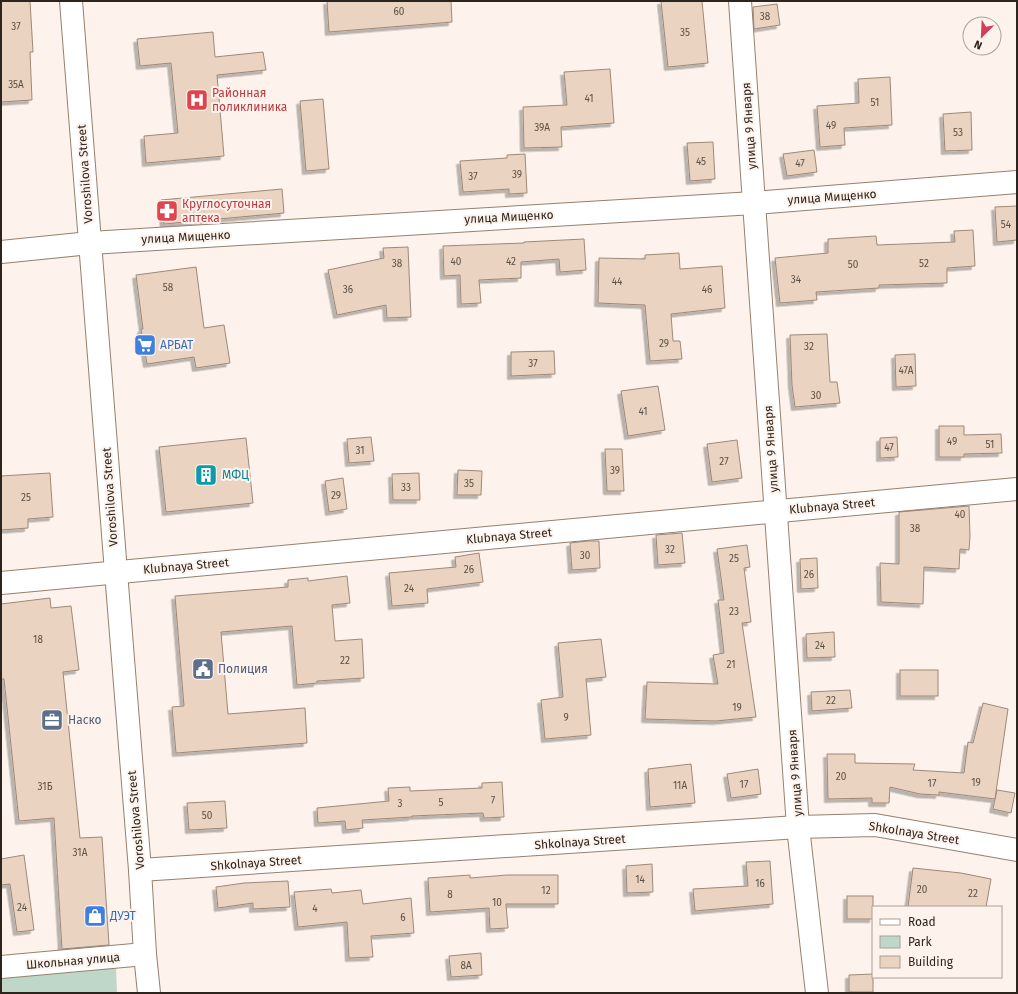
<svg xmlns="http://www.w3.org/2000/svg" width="1018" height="994" font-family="'Fira Sans',sans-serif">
<defs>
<filter id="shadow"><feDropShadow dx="-3.5" dy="3.5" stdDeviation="0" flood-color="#0004"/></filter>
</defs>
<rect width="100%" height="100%" fill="#fdf3ec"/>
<!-- green -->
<polygon fill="#bfd7c8" points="116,967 117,993 1,993 1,977"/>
<!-- building -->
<g fill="#ead3c0" stroke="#9e8877" filter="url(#shadow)">
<polygon points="1,1 30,1 33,52 30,52 32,100 1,102"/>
<polygon points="327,1 451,1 452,22 329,32"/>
<polygon points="661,1 702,1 708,63 668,67"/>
<polygon points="777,4 780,25 754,29 753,7"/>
<polygon points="213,32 215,57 263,52 266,70 217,75 224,156 146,163 144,136 178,133 171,63 140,66 137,39"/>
<polygon points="610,69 614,123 561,127 562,147 524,148 523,107 567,105 564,72"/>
<polygon points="890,77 892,125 844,128 845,145 820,147 817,106 859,103 858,79"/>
<polygon points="323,99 329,169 306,171 300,101"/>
<polygon points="971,112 972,150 945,151 943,114"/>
<polygon points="713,142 715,179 690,181 687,143"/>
<polygon points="814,150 817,172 787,176 783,154"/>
<polygon points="525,154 527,193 509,194 509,189 463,192 460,161 507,158 507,155"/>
<polygon points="282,189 284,213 164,224 161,200"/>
<polygon points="1017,206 1017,240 997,242 995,207"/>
<polygon points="973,230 975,266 947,268 947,283 879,285 879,288 816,292 817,300 780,303 775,258 828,253 828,239 876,236 877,245 955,242 954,231"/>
<polygon points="584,239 586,270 560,272 559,259 521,262 521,278 479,280 481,303 461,304 460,275 444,276 443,246 524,243 524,242"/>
<polygon points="408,247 411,317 387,318 386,305 337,315 328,270 384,258 383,248"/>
<polygon points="679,253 680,269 722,266 725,308 671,314 673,341 680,341 682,359 650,361 645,305 598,303 599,258 645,259 645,255"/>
<polygon points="196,267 204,328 224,325 230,363 196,368 194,357 147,364 141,329 143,329 136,275"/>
<polygon points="827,334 830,382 837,382 840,403 795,407 792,385 790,335"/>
<polygon points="554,351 555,374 511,376 511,352"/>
<polygon points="915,354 916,386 896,387 895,355"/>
<polygon points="658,386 665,430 628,436 621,391"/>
<polygon points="939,426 964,426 964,435 1001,434 1002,453 964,454 964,457 939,457"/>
<polygon points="371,437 374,461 349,463 347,439"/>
<polygon points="897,437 898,457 880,458 880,438"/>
<polygon points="246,438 253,503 166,512 159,447"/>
<polygon points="737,440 742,478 712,482 707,444"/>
<polygon points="605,449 622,449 624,491 607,491"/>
<polygon points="458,470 482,471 481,495 457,495"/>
<polygon points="50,473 53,517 28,519 28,528 1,530 1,476"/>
<polygon points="419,473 420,500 393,500 392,474"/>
<polygon points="343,478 347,509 329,512 325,481"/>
<polygon points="969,506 970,536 969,550 960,549 959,569 924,567 923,604 881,602 880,563 899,564 899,512"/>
<polygon points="682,533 685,563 658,565 656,535"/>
<polygon points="588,541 599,541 600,568 572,570 570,543"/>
<polygon points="747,545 750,567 744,568 751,622 742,623 756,717 716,721 645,719 647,682 718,684 713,655 724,653 718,600 724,600 717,549"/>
<polygon points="479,553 483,582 427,589 428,603 392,606 389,573 456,567 455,557"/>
<polygon points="817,558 818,588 801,589 800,559"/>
<polygon points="347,576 350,603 332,605 335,641 362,639 364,678 317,681 317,683 297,685 292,626 221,632 228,714 305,708 307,743 176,753 172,707 184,706 175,596 288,587 288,580 308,578 308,581"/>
<polygon points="50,598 51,608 71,606 79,670 63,672 80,838 102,837 109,945 62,949 54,818 19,821 4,679 1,679 1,604"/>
<polygon points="834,632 835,657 807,658 806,634"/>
<polygon points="601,639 606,677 586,679 591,735 545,739 541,700 563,697 558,643"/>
<rect x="900" y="670" width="38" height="26"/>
<polygon points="850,690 852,708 812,711 811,692"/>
<polygon points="983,703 1008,709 995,799 939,792 939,795 920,794 890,787 889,803 872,803 872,798 828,799 827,754 855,754 855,763 915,764 913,770 964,773 968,742 973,743"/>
<polygon points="691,764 695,803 650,807 648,769"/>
<polygon points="758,769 761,794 731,798 727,774"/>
<polygon points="502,782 504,817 484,818 483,813 412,816 412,817 362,820 363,828 346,830 345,821 318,823 317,808 389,801 388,788 410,787 410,791 482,788 482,783"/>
<polygon points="997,790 1015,793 1011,813 993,809"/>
<polygon points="225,801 227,828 189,830 187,803"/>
<polygon points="24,855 34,930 17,932 10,884 1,885 1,859"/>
<polygon points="770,861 773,904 695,911 693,889 748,886 746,862"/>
<polygon points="652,864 653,892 627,893 626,866"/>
<polygon points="913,868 961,873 991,879 986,907 908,907"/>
<polygon points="470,875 470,878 507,875 558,875 558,904 506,904 508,928 490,929 489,908 430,912 428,878"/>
<polygon points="288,881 290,907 253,909 253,903 218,908 216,887 244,883"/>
<polygon points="331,889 332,893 361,890 363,904 411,898 414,933 371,936 373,957 349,958 347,922 298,927 294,892"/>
<rect x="847" y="896" width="26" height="23"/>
<polygon points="481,953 482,975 451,977 449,956"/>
<polygon points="873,974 873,992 849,992 849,975"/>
</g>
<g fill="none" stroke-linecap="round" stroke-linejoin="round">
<!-- minor casing -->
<g stroke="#95806f" stroke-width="24">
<g id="minor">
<polyline points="740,1 754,203 798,827 817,993"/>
<polyline points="1,252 90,243 754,203 1017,182"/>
<polyline points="1,583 1017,489"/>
<polyline points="140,870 798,827 875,825 1017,850"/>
<polyline points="1,967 145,954"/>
</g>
</g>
<!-- major casing -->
<g stroke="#95806f" stroke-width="24">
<polyline id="major" points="71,1 116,572 140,870 145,954 149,993"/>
</g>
<!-- minor -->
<use href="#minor" stroke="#fff" stroke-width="22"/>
<!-- major -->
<use href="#major" stroke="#fff" stroke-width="22"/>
</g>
<!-- icons -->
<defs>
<g id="hospital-square" transform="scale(1.15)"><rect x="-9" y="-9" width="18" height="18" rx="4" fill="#e0444e" stroke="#fdf3ec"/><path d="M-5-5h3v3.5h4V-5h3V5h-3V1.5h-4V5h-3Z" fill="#fff"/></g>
<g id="pharmacy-square" transform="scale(1.15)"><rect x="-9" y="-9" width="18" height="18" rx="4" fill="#e0444e" stroke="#fdf3ec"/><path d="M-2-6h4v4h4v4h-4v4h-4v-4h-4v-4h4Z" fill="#fff"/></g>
<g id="supermarket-square" transform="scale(1.15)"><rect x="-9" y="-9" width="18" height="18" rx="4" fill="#3f7fe0" stroke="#fdf3ec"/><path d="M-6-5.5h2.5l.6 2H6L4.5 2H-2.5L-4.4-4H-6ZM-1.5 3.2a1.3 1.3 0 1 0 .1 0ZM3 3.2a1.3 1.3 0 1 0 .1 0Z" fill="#fff"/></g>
<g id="building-square" transform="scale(1.15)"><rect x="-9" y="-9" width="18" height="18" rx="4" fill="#0f9aa8" stroke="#fdf3ec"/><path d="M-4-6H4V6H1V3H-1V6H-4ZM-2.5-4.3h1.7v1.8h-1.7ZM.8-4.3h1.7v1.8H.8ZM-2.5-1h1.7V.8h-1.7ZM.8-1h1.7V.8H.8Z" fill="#fff"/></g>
<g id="civic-square" transform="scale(1.15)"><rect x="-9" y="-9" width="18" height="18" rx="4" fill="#5c6f8a" stroke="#fdf3ec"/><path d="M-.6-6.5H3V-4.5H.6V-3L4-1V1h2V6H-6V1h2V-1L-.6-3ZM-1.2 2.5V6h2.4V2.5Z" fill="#fff"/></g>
<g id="office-square" transform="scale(1.15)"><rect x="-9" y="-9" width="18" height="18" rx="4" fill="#5c6f8a" stroke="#fdf3ec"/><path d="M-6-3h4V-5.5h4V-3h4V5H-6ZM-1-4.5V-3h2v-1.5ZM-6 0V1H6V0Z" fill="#fff"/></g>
<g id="shop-square" transform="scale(1.15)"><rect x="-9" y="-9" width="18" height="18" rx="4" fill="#3f7fe0" stroke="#fdf3ec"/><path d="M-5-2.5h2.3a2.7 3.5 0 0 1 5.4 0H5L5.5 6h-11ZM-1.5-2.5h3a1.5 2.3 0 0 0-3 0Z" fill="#fff"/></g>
</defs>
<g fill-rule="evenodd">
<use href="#hospital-square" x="197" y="100"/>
<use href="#pharmacy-square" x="167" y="211"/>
<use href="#supermarket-square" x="145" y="345"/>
<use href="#building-square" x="206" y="475"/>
<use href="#civic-square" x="203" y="669"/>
<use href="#office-square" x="52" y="720"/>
<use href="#shop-square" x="95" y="916"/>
</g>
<g text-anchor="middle" stroke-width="4" stroke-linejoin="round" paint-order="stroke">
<!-- number labels -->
<g font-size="10" fill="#5c5046">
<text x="399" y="15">60</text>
<text x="765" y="20">38</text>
<text x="16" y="30">37</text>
<text x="685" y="36">35</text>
<text x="16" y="88">35А</text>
<text x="589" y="102">41</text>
<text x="875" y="106">51</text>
<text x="831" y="129">49</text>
<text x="542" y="131">39А</text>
<text x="958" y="136">53</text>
<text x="701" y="165">45</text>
<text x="800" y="167">47</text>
<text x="517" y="178">39</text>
<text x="473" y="180">37</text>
<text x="1006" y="228">54</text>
<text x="456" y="265">40</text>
<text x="511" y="265">42</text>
<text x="397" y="267">38</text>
<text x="924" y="267">52</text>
<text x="853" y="268">50</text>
<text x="796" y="283">34</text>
<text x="617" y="285">44</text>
<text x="168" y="291">58</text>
<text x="348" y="293">36</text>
<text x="707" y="293">46</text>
<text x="664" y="347">29</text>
<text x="809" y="350">32</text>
<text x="533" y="367">37</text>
<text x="906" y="374">47А</text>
<text x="816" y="399">30</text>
<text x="643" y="415">41</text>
<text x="952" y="445">49</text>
<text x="990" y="448">51</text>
<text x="889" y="451">47</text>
<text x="360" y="454">31</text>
<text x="724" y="465">27</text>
<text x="615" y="474">39</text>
<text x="469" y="487">35</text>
<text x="406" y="491">33</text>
<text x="336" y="499">29</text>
<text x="26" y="501">25</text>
<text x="960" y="518">40</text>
<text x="915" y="532">38</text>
<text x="670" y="553">32</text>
<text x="585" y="559">30</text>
<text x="734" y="562">25</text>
<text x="469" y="573">26</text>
<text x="809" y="578">26</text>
<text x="409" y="592">24</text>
<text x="734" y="615">23</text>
<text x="38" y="643">18</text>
<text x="820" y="649">24</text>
<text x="345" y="664">22</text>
<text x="731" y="668">21</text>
<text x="831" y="704">22</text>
<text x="737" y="711">19</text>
<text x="566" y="721">9</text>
<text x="841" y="780">20</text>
<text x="976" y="786">19</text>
<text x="932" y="787">17</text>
<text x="744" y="788">17</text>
<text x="680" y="789">11А</text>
<text x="45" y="790">31Б</text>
<text x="493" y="804">7</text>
<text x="441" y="806">5</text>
<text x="400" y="807">3</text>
<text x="207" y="819">50</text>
<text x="80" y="856">31А</text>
<text x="640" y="883">14</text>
<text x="760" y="887">16</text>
<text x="922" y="893">20</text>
<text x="546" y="894">12</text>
<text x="973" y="897">22</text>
<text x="450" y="898">8</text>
<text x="497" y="906">10</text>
<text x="22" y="911">24</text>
<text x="315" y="912">4</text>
<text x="403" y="921">6</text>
<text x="466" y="969">8А</text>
</g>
<!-- health labels -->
<g font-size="12" fill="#be3a42" stroke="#fdf3ec" text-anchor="start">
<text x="212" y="97">Районная<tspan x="212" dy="14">поликлиника</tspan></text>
<text x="182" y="208">Круглосуточная<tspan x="182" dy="14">аптека</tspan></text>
</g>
<!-- street labels -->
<g font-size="12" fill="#2c241d" stroke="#fdf3ec">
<text transform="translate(749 126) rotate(-94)" y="4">улица 9 Января</text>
<text transform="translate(85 174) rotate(-94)" y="4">Voroshilova Street</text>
<text transform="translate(832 197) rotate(-4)" y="4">улица Мищенко</text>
<text transform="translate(509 217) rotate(-3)" y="4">улица Мищенко</text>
<text transform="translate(186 237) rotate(-3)" y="4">улица Мищенко</text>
<text transform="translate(771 449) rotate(-94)" y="4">улица 9 Января</text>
<text transform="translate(110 497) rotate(-94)" y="4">Voroshilova Street</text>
<text transform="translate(832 506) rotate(-5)" y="4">Klubnaya Street</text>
<text transform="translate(509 536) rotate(-5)" y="4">Klubnaya Street</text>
<text transform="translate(186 566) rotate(-5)" y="4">Klubnaya Street</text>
<text transform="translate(795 773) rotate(-94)" y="4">улица 9 Января</text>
<text transform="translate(136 820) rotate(-95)" y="4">Voroshilova Street</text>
<text transform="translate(914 833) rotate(9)" y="4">Shkolnaya Street</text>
<text transform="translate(580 842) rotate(-4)" y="4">Shkolnaya Street</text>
<text transform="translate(256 863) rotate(-4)" y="4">Shkolnaya Street</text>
<text transform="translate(73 961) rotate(-5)" y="4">Школьная улица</text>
</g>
<!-- shop labels -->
<g font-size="12" fill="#366cbe" stroke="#fdf3ec" text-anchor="start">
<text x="160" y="349">АРБАТ</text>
<text x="110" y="920">ДУЭТ</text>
</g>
<!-- culture labels -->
<g font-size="12" fill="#0d838f" stroke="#fdf3ec" text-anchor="start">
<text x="222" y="479">МФЦ</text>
</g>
<!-- service labels -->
<g font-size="12" fill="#4e5e75" stroke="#fdf3ec" text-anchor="start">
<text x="218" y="673">Полиция</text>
<text x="68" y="724">Наско</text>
</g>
</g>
<!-- border -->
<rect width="1018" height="994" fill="none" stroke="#2c241d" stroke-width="4"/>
<!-- legend -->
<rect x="872" y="906" width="130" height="72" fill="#fdf3ec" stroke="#a9a099"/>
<rect x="880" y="919" width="20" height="6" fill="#ffffff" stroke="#a9a099"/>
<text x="908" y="926" font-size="12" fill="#2c241d">Road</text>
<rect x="880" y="936" width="20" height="12" fill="#bfd7c8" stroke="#a9a099"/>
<text x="908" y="946" font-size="12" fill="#2c241d">Park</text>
<rect x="880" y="956" width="20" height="12" fill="#ead3c0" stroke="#a9a099"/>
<text x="908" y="966" font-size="12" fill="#2c241d">Building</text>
<!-- north arrow -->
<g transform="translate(982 36) rotate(204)"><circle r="19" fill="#fdf3ec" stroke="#a9a099"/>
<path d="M0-3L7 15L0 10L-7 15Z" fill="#cf3f58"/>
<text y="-6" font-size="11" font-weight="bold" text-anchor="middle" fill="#2c241d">N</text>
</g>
</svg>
